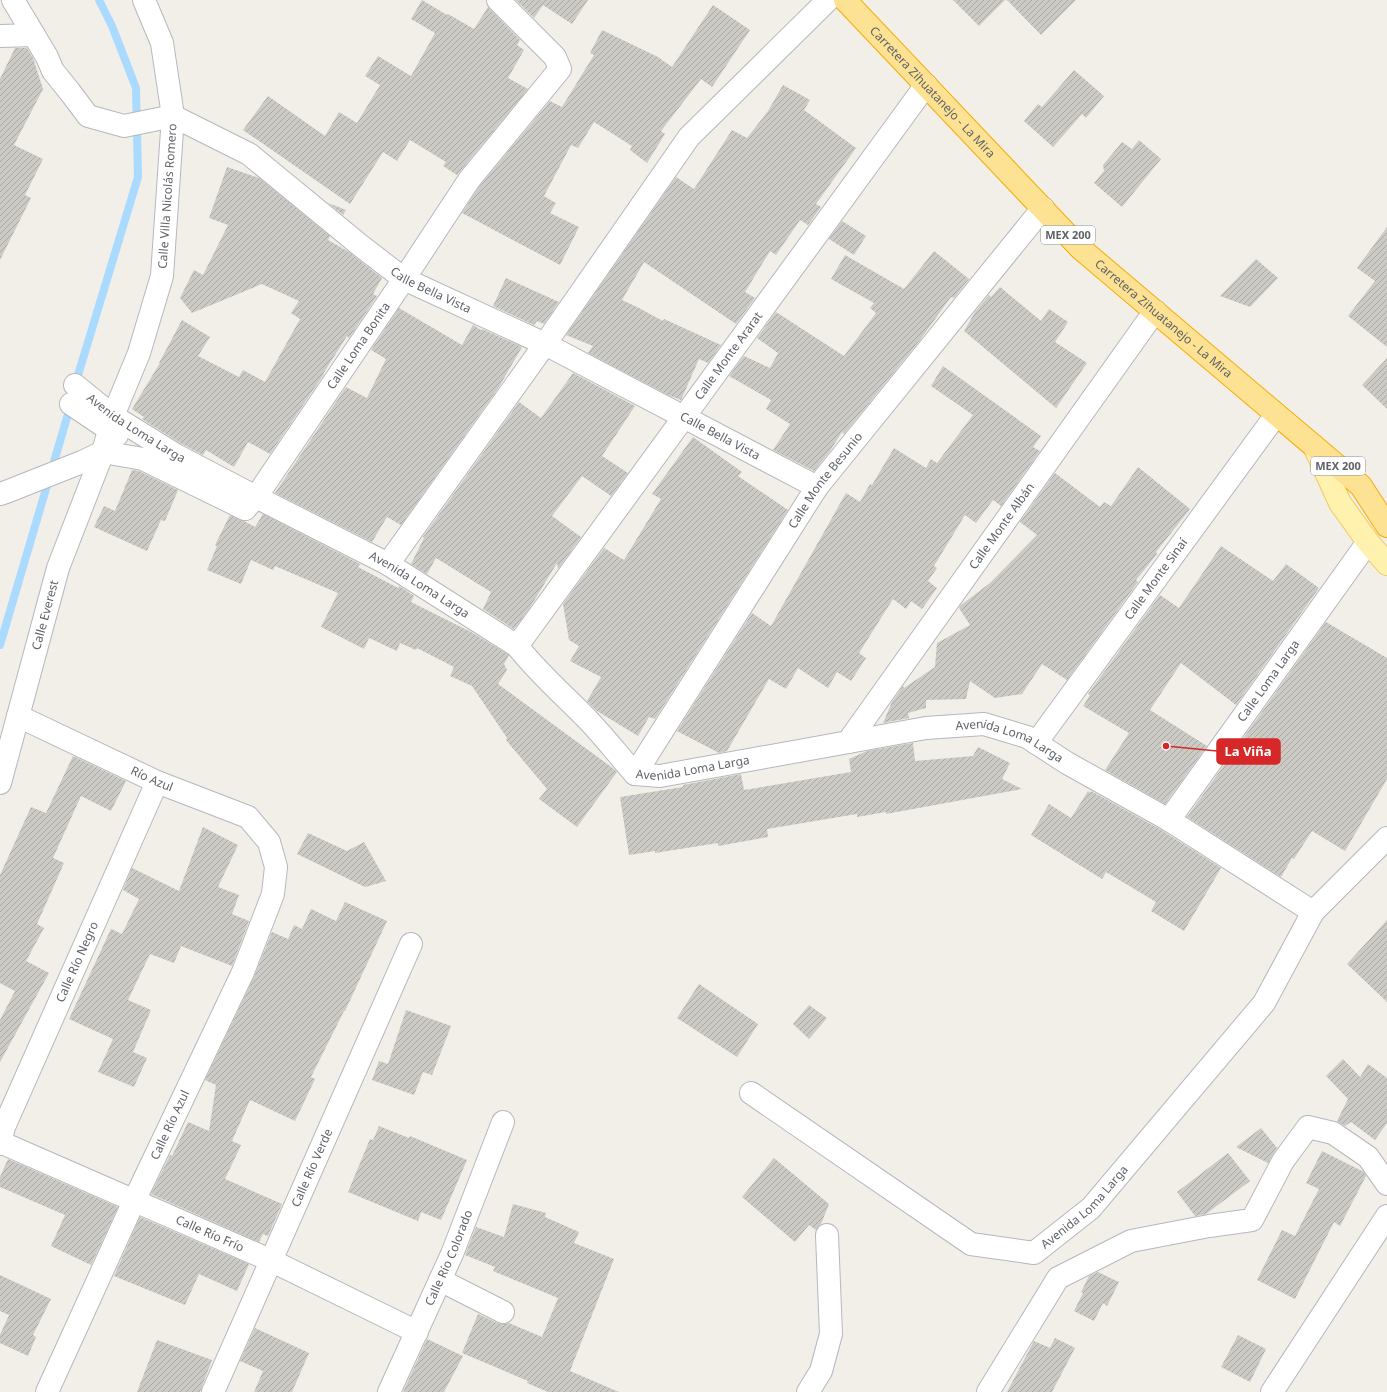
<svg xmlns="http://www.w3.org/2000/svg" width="1387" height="1392" font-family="'Noto Sans',sans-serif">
<defs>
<pattern id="building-hatch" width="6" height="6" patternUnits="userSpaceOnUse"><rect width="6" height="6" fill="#cccac5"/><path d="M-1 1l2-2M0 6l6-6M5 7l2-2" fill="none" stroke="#a9a8a4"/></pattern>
</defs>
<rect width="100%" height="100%" fill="#f1efe8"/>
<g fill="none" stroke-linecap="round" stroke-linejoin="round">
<!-- stream -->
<g stroke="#aadaff" stroke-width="8">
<polyline points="75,385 138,177 136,88 112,26 99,0"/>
<polyline points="0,645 71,404"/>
</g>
</g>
<!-- building -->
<g fill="url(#building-hatch)">
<polygon points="422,0 447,15 448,14 474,29 488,7 520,40 517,45 524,50 508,78 528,89 457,175 443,166 446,162 410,140 397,161 383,152 350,204 243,130 268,96 325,136 339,112 357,123 380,85 365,76 378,56 411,76 435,33 411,19"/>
<polygon points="516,0 588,0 572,24 543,5 534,18"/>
<polygon points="953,0 1005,0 979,26"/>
<polygon points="1007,0 1076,0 1041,35"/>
<polygon points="713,5 750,30 712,87 701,79 661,131 665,134 647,163 630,150 632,146 594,122 578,148 571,145 544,196 556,203 550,213 579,227 560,265 462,213 479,187 550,101 562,107 594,55 590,53 602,30 658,57 672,67"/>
<polygon points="15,48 27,48 33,58 43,89 14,145 43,159 25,195 31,198 0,260 0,79"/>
<polygon points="1074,70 1104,96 1086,118 1082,114 1053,147 1024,121 1038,104 1042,107"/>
<polygon points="783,85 810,100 804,110 856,148 816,204 821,207 808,225 800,220 776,255 770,251 745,292 755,298 736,324 644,262 622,300 639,308 663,321 664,319 721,345 708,363 699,359 681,400 668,395 588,353 593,346 566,335 676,177 694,189 732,130 747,138 768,111"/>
<polygon points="1139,140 1161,159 1122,207 1094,183 1104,171 1103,165 1122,142 1132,149"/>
<polygon points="227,167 259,178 330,236 328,240 349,252 382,278 373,294 377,296 349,338 347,336 323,374 324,374 270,454 248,442 234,467 206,450 203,455 182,444 142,419 144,417 132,409 160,363 159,363 182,320 210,337 198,356 239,377 243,370 265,382 300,319 291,313 299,301 262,284 192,313 180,298 194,270 203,275 228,225 209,218"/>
<polygon points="328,203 346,210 343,215"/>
<polygon points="842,221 866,236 854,255 829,239"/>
<polygon points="1387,227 1387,347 1348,316 1375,281 1357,268"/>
<polygon points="934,251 969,279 954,298 951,297 920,340 844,434 842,432 830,451 814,471 773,450 790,424 766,409 771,400 729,376 744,356 770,368 778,353 757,338 776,312 844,356 876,313 870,308 874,303 831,279 845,255 904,289"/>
<polygon points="1256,259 1278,278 1250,307 1220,296"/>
<polygon points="506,278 559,302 544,324 537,321 534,325 493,306"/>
<polygon points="1000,287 1041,321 1049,309 1068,322 1055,342 1087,363 1056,408 964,331 975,312 989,295 991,297"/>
<polygon points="399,308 462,345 473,325 481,330 482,329 522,347 499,387 401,525 387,517 372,542 275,493 346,387 367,398 386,359 371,350"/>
<polygon points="1387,358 1387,409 1362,385"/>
<polygon points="943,366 1041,436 1033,447 1040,451 1001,506 993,500 976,523 965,515 934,566 937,568 928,581 937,588 922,609 911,601 906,609 893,599 859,653 866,658 851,681 837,672 828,688 798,668 786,689 769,679 727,751 719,753 677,731 752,613 771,626 846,493 860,502 870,484 872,485 894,448 926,468 931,459 937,463 973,415 931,386"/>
<polygon points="573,373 635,406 602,456 628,473 611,496 582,476 552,516 581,537 558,569 557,563 529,609 514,629 483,609 491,592 436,558 427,574 411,564 424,538 423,537 519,402 541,418"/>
<polygon points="693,437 742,472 738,476 788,510 655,719 649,717 638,736 597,711 587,701 601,677 570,661 579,646 569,640 563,604 604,548 624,560 661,499 652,494"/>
<polygon points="1138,467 1190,509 1156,552 1157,554 1136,580 1138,582 1067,680 1042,664 1022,694 995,698 970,681 966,699 926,700 926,708 908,713 909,718 883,723 892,702 903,686 904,688 935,667 937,643 970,625 959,608 961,605 990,583 1037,535 1020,522 1055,473 1100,507 1104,502 1111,506"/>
<polygon points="132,470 139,471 178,490 165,521 161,520 147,551 94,527 104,506 115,511"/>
<polygon points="263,514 360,564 358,567 398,588 399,586 414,596 411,602 471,632 509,655 504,664 507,670 498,684 614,769 617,772 577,827 539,799 547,789 506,740 507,738 472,686 450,676 454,667 417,648 416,650 400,643 397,651 369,638 364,649 321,627 338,593 275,566 273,570 251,560 241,584 207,570 217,546 215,545 230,515 244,521 255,527"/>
<polygon points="1221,546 1273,581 1286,564 1319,588 1236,705 1181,663 1150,710 1207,746 1165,804 1105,770 1129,733 1083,706 1090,695 1088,694 1160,595 1179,608"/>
<polygon points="1326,622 1387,658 1387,779 1345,851 1312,831 1294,859 1292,858 1281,877 1187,817"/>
<polygon points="913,743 915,761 973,756 978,747 1010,763 1002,779 1022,789 886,814 886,812 857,817 857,814 767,829 768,837 718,846 718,843 655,853 655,851 629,855 620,797 683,787 683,785 741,774 744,790 851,772 849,759 867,751"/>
<polygon points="73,756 126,781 111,811 81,796 53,858 64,863 37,924 44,928 26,961 49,973 0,1062 0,1020 15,991 0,983 0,875 31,807 46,813"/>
<polygon points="1088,791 1090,793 1091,791 1163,831 1221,868 1184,931 1151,911 1156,902 1106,872 1102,879 1031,835 1049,804 1071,818"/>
<polygon points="203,827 238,845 218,887 239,895 232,914 249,921 232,966 181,946 174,963 150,954 128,1000 151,1010 133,1052 147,1058 134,1087 98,1072 113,1039 69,1019 111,929 122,934 139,899 123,890 132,868 179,891"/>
<polygon points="308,833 347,851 364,842 386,881 365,887 297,854"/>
<polygon points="345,902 387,921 345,1011 344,1011 311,1077 315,1079 295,1121 250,1100 232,1141 241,1145 225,1179 282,1204 268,1236 263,1234 259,1242 151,1194 170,1155 172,1156 188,1122 209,1131 216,1085 205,1080 254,977 272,932 288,939 294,925 302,929 311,909 336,921"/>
<polygon points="1387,920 1387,1002 1347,964"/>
<polygon points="699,984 758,1024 737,1057 677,1018"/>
<polygon points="809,1005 827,1018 809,1039 793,1024"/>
<polygon points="406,1010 451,1026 432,1075 423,1072 414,1095 372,1080 379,1061 388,1064"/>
<polygon points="1343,1059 1360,1077 1368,1064 1387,1078 1387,1123 1375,1140 1351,1122 1345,1126 1337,1121 1348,1099 1326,1076"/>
<polygon points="379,1126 409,1138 410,1136 467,1160 441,1220 421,1212 418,1221 348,1192 370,1139 373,1140"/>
<polygon points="1261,1128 1277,1148 1268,1163 1236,1147"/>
<polygon points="1322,1151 1364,1172 1366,1176 1340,1226 1334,1222 1295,1299 1257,1280 1282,1230 1295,1236 1319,1189 1306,1183"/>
<polygon points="1228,1153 1250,1181 1206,1214 1195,1216 1177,1192"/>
<polygon points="774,1158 829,1204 821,1224 816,1230 809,1225 795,1242 742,1197"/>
<polygon points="8,1159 118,1207 91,1265 51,1246 65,1215 0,1187 0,1177"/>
<polygon points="513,1204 546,1213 545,1217 579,1232 574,1243 614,1259 570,1371 619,1392 548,1392 527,1383 528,1381 462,1353 478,1314 497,1323 503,1324 509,1323 542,1337 558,1298 493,1271 495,1267 465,1255 476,1227 504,1237"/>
<polygon points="140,1217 249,1264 237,1291 199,1274 185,1305 114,1276"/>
<polygon points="1098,1272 1119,1282 1107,1306 1103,1303 1094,1321 1074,1311 1083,1293 1081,1292 1089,1276"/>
<polygon points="0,1275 51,1299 33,1335 36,1337 28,1356 0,1343 0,1335 9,1315 0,1311"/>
<polygon points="255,1328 309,1353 292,1392 254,1392 263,1371 240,1361"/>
<polygon points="1238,1335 1266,1349 1250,1382 1221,1367"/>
<polygon points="1055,1338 1075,1348 1052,1392 1007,1392 1034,1341 1050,1348"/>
<polygon points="427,1339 463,1356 444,1392 403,1392"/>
<polygon points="157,1340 212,1360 200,1392 137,1392"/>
</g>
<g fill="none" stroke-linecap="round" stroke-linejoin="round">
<!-- street casing -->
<g stroke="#b5b8bc" stroke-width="24">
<g id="street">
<polyline points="13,0 47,57 53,71 70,92 88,116 124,126 173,116"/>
<polyline points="0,36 34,35"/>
<path id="s1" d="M173 116 249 154 361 246 404 279 545 344 817 487"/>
<path id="s2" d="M75 385 113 416 176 455 256 497 388 564 517 646C539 674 566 697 590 722 606 739 620 757 635 774L660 776 926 728 984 724 1027 737 1067 763 1169 820 1313 912"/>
<polyline points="71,404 117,435"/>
<polyline points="0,494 6,492 82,462 103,452 143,459 245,509 201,484"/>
<path id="s3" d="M245 509 256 497 404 279 469 180 560 69 555 57 498 0"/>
<polyline points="388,564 545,344 689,137 828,0"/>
<path id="s4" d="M517 646 926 85"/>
<path id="s5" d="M18 716 157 782 248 817 269 842 276 867 273 894 243 972 134 1201 47 1392"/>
<path id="s6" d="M848 742 1155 311"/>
<path id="s7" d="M1036 743 1276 415"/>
<path id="s8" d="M635 774 817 487 1043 208"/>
<path id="s9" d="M0 783 58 568 103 452 113 416 139 353 162 276 173 116 162 43 144 0"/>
<path id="s10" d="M1169 820 1368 542"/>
<path id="s11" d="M751 1093 971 1244 1034 1253 1091 1208 1264 1003 1313 912 1387 838"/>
<path id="s12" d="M0 1142 270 1260 417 1332"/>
<path id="s13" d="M0 1144 4 1127 157 782"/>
<polyline points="440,1280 503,1312"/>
<path id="s14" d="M213 1392 411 944"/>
<path id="s15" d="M389 1392 452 1254 503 1122"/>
<polyline points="808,1392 821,1371 831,1334 827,1235"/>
<polyline points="988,1392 1058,1278 1131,1241 1209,1226 1252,1220 1283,1161 1308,1127 1333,1133 1368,1157 1387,1184"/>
<polyline points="1272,1392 1387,1216"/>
</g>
</g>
<!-- primary casing -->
<g stroke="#f2c960" stroke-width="24">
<polyline id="primary" points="1314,446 1340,503 1368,542 1387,564"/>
</g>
<!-- highway casing -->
<g stroke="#f9ab00" stroke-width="24">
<g id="highway">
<path id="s16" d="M845 0 1080 248 1361 486 1387 526"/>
</g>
</g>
<!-- street -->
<use href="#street" stroke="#fff" stroke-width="22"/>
<!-- primary -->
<use href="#primary" stroke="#fff2af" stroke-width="22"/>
<!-- highway -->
<use href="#highway" stroke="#fde293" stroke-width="22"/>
</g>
<g text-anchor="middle" stroke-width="3.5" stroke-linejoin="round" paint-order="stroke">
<!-- shield labels -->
<g fill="#fff" stroke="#8f9295" stroke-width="1">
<rect x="1041" y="226" width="54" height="18" rx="3"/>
<rect x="1311" y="457" width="54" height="18" rx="3"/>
</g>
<g font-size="11" font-weight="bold" fill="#5f6368">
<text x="1068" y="239">MEX 200</text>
<text x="1338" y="470">MEX 200</text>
</g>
<!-- street labels -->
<g font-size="12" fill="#5f6368" stroke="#fff">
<text dy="4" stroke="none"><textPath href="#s16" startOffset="127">Carretera Zihuatanejo - La Mira</textPath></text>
<text dy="4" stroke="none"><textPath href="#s9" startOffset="613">Calle Villa Nicolás Romero</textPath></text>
<text dy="4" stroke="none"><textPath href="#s1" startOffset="313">Calle Bella Vista</textPath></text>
<text dy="4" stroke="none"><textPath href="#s16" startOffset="451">Carretera Zihuatanejo - La Mira</textPath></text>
<text dy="4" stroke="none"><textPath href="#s3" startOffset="199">Calle Loma Bonita</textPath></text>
<text dy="4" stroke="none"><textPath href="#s4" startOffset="359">Calle Monte Ararat</textPath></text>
<text dy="4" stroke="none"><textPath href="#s2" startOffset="75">Avenida Loma Larga</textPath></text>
<text dy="4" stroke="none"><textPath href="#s1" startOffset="637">Calle Bella Vista</textPath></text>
<text dy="4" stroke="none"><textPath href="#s8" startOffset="350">Calle Monte Besunio</textPath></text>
<text dy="4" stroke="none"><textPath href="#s6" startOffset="265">Calle Monte Albán</textPath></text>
<text dy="4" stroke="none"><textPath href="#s7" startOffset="203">Calle Monte Sinaí</textPath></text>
<text dy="4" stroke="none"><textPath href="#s2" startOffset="399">Avenida Loma Larga</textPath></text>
<text dy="4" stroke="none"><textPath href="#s9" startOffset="174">Calle Everest</textPath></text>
<text dy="4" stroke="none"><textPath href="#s10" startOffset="171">Calle Loma Larga</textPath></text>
<text dy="4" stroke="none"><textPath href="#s2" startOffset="1071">Avenida Loma Larga</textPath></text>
<text dy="4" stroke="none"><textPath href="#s2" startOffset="747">Avenida Loma Larga</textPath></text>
<text dy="4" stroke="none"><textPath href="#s5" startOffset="148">Río Azul</textPath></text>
<text dy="4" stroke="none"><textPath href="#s13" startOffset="198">Calle Río Negro</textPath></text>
<text transform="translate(170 1125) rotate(-65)" y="4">Calle Río Azul</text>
<text dy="4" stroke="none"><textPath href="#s14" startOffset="245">Calle Río Verde</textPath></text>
<text dy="4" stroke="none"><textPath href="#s11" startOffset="399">Avenida Loma Larga</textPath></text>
<text dy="4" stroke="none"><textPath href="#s12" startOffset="229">Calle Río Frío</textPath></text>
<text dy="4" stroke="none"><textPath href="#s15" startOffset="147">Calle Río Colorado</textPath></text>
</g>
</g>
<!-- callouts -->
<path fill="none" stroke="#d62828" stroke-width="1.5" d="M1166 746L1217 751"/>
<circle fill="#d62828" stroke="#fff" stroke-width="1.5" cx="1166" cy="746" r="4"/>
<rect fill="#d62828" stroke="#d62828" stroke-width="1.5" x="1217" y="739" width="63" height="25" rx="4"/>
<g font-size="13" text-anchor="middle" font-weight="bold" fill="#fff">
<text x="1248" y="756">La Viña</text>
</g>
</svg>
